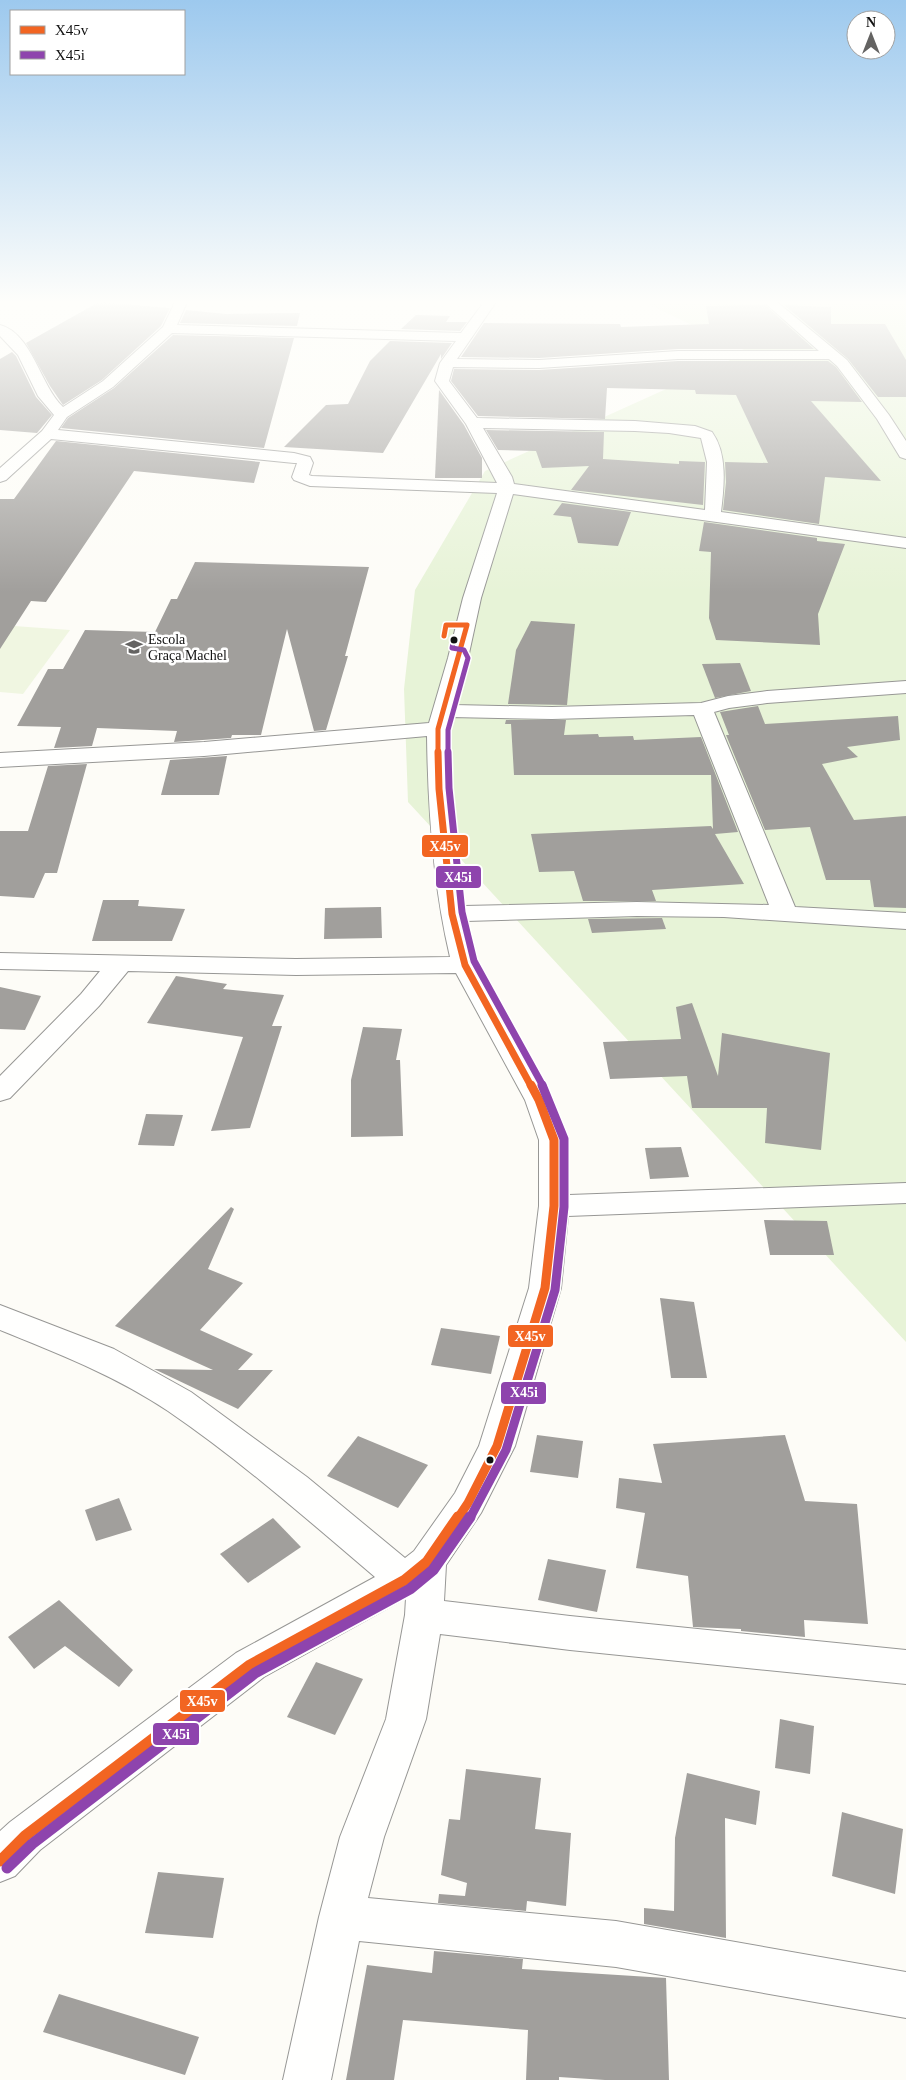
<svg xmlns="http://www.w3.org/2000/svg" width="906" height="2080" font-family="Georgia,serif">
<rect width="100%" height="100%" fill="#fdfcf7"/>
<!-- green -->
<polygon fill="#e7f3d7" points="644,302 906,302 906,1342 408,802 404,689 415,590 485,471 748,352"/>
<!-- pitch -->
<polygon fill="#f0f6e1" points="0,625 70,630 23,694 0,692"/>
<!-- building -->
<g fill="#a19f9c">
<polygon points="99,302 170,308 161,326 102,380 63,405 50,386 26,343"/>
<polygon points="765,305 814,349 678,349 539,358 461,357 484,323 620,324 621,327 709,324 706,306"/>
<polygon points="784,305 831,307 831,324 885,324 906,360 906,397 878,397 848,359"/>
<polygon points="186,310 226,314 300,313 297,326 180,323"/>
<polygon points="416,315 450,316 446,322 467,322 460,331 401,329"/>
<polygon points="173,335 294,338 264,448 61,428 68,418 114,388"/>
<polygon points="390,341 452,343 441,359 441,354 383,453 284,447 326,405 348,404 370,361"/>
<polygon points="12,352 16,356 36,397 52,415 37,433 0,430 0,359"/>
<polygon points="678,361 828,361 836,367 862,402 811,401 881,481 825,477 819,524 723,510 726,482 725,462 768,463 736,395 696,394 695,390 607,388 605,419 478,416 451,381 454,369 539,370"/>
<polygon points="439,390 464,425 482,458 482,478 435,478"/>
<polygon points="486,430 604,432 603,459 679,464 679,461 705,462 703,505 571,490 589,466 542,468 536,451 498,450"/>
<polygon points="56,441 260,462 254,483 134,471 46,602 31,601 0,649 0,499 14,499"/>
<polygon points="562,503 631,512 618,546 578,543 571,517 553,515"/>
<polygon points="704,522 817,538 817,541 845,544 818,614 820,645 716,640 709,618 711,552 699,551"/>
<polygon points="195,562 369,567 345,656 348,656 326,730 314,731 287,629 261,735 232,735 231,738 174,742 177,731 97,728 92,746 54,748 61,727 17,726 48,669 63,669 85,630 155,632 171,599 177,599"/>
<polygon points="531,621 575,624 567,705 508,704 516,650"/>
<polygon points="740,663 751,691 715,698 702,664"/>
<polygon points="758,706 765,724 898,716 900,740 847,747 858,757 822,764 854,820 906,816 906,908 874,907 870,880 826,880 810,827 765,830 726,735 729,735 720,712"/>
<polygon points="506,720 566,720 564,735 598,734 599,737 633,736 634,740 701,737 738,832 715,834 744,884 652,890 656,901 583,901 574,871 539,872 531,834 711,826 713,829 711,775 514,775 511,724 505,724"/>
<polygon points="227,756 219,795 161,795 170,760"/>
<polygon points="87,764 57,873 45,873 34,898 0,896 0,831 28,831 48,766"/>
<polygon points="103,900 139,900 138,906 185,909 172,941 92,941"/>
<polygon points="381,907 382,938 324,939 325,908"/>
<polygon points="662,918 666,929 592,933 588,919"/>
<polygon points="176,976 227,984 223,989 284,995 272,1026 282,1026 250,1128 211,1131 243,1037 147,1023"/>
<polygon points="0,987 41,996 25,1030 0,1029"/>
<polygon points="692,1003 718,1076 722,1033 830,1053 821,1150 765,1143 767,1108 692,1108 687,1076 610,1079 603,1042 681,1039 676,1007"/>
<polygon points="363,1027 402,1029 396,1060 400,1060 403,1136 351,1137 351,1080"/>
<polygon points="146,1114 183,1115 174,1146 138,1145"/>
<polygon points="681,1147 689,1177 650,1179 645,1148"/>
<polygon points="231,1207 234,1209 208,1269 243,1283 200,1330 253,1354 238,1370 273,1370 238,1409 154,1369 213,1370 115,1326"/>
<polygon points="764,1220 827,1221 834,1255 770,1255"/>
<polygon points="660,1298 694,1302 707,1378 671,1378"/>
<polygon points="441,1328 500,1336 491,1374 431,1365"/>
<polygon points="537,1435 583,1441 578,1478 530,1472"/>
<polygon points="785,1435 805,1501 857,1504 868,1624 804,1620 805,1637 741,1631 741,1629 693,1627 688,1576 636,1568 645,1513 616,1508 619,1478 662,1483 653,1444"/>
<polygon points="358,1436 428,1465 398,1508 327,1476"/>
<polygon points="119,1498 132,1530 96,1541 85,1510"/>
<polygon points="273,1518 301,1547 248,1583 220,1554"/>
<polygon points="548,1559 606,1570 597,1612 538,1600"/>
<polygon points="59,1600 133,1670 119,1687 65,1646 34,1669 8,1637"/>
<polygon points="316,1662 363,1679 335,1735 287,1717"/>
<polygon points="780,1719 814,1726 810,1774 775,1768"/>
<polygon points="466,1769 541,1778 535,1829 571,1833 566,1906 527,1901 526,1911 438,1903 439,1894 465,1896 467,1883 441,1875 449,1819 460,1820"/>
<polygon points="687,1773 760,1791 756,1825 725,1818 726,1938 644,1924 644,1908 674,1911 675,1838"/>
<polygon points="842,1812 903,1829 895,1894 832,1876"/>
<polygon points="158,1872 224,1878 213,1938 145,1933"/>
<polygon points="434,1951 523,1959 522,1969 666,1978 669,2080 605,2080 559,2077 559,2080 526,2080 528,2030 403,2020 394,2080 346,2080 367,1965 432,1973"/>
<polygon points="59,1994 199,2037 185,2075 43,2032"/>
</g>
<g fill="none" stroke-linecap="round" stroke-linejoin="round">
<!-- minor casing -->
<g stroke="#979795" stroke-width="2">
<path id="minor" d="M175 302H187L177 325 461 333 484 302H496L457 359 539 360 678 351H819L764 302H777L847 360 889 415 906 441V459L900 457 877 419 837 366 829 359H678L539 368 453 367 449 381 477 418 635 421 695 426 712 432C728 454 724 487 721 512L906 538V548L513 494 481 598 468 658 454 705 552 707 701 703 728 696 767 691 906 681V693L767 703 729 708 714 712 795 907 906 913V929L724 917 637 916 466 921 478 965 553 1100 569 1140V1195L906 1183V1203L568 1216 561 1288 515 1446 481 1513 446 1565 444 1601 570 1616 906 1650V1684L570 1650 440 1634 426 1719 384 1837 368 1898 616 1921 906 1972V2018L616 1967 359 1941 331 2080H283L319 1917 340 1837 386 1719 405 1615 406 1598 264 1677 40 1850 15 1876 0 1882V1831L10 1822 236 1653 375 1577C308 1520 241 1461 168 1411 116 1376 57 1353 0 1330V1305L114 1349 191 1392 307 1477 405 1558 414 1551 455 1493 479 1446 529 1288 539 1206V1140L525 1100 456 973 296 975 128 971 99 1006 10 1098 0 1101V1076L81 994 100 971 0 969V953L296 959 450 957C433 885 428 810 427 736L204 756 0 767V753L204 742 429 723 448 658 463 598 497 493 310 486 294 480 292 477 297 463H294L51 439 6 480 0 482V468L42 431 54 415 38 396 18 355 0 336V325C32 333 41 387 63 407L103 381 163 327ZM172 333 456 341 440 363 435 381 466 424 497 483 312 476 309 475 313 463 310 457 294 453 58 430 67 417 113 387ZM483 428 635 431 669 433 701 438 707 462 705 510 514 484 512 477ZM694 715 769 905 637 902 464 906 450 789 449 729 451 717 552 719Z"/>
</g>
<!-- minor -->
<use href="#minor" fill="#fffffe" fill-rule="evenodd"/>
<!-- bus-1-far3 casing -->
<g stroke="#fff" stroke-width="8">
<polyline id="bus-1-far3" points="438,754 438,729 467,625 446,625 444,636"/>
</g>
<!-- bus-1-far2 casing -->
<g stroke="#fff" stroke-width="10">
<polyline id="bus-1-far2" points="438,752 439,789 452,914 465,965 531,1086"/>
</g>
<!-- bus-1-far1 casing -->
<g stroke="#fff" stroke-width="12">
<polyline id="bus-1-far1" points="458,1518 468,1503 497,1446 545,1288 554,1206 554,1140 539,1100 531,1085"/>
</g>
<!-- bus-1 casing -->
<g stroke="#fff" stroke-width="15">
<polyline id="bus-1" points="0,1861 25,1836 250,1665 405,1580 427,1562 458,1517"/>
</g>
<!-- bus-2-far3 casing -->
<g stroke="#fff" stroke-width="8">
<polyline id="bus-2-far3" points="448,754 448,730 468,658 464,650 452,648 454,638"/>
</g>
<!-- bus-2-far2 casing -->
<g stroke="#fff" stroke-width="10">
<polyline id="bus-2-far2" points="448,752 449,788 462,912 474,961 543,1086"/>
</g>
<!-- bus-2-far1 casing -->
<g stroke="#fff" stroke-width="12">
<polyline id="bus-2-far1" points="470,1518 506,1450 555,1290 564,1207 564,1139 542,1085"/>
</g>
<!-- bus-2 casing -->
<g stroke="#fff" stroke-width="15">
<polyline id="bus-2" points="7,1868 32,1844 255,1673 410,1589 433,1570 470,1517"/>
</g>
<!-- bus-1-far3 -->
<use href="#bus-1-far3" stroke="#f26522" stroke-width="5"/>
<!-- bus-1-far2 -->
<use href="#bus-1-far2" stroke="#f26522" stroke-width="7"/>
<!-- bus-1-far1 -->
<use href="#bus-1-far1" stroke="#f26522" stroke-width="9"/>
<!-- bus-1 -->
<use href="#bus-1" stroke="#f26522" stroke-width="11"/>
<!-- bus-2-far3 -->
<use href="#bus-2-far3" stroke="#8e44ad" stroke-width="5"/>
<!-- bus-2-far2 -->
<use href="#bus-2-far2" stroke="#8e44ad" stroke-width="7"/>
<!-- bus-2-far1 -->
<use href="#bus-2-far1" stroke="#8e44ad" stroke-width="9"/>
<!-- bus-2 -->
<use href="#bus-2" stroke="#8e44ad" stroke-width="11"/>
</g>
<!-- sky -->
<linearGradient id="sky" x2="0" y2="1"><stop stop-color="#9dc9ee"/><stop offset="0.51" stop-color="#fefefb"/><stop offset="1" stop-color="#fefefb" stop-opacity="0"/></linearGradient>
<rect width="906" height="593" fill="url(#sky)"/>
<!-- icons -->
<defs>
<g id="university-bare" transform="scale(1.35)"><path d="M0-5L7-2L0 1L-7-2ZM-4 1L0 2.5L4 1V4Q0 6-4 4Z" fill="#646362" stroke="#fff" stroke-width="2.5" paint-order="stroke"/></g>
</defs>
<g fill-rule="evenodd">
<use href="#university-bare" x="134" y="647"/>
</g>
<!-- markers -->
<g fill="#111" stroke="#fff" stroke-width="2">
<circle cx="454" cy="640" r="4.5"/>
<circle cx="490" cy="1460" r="4.5"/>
</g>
<g text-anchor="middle" stroke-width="5" stroke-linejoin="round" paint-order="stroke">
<!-- far-poi labels -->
<g font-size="14" fill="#111" stroke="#fff" text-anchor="start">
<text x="148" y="644">Escola<tspan x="148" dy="16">Graça Machel</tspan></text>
</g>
</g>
<g stroke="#fff" stroke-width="2">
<rect x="421" y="834" width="48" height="24" rx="5" fill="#f26522"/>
<rect x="435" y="865" width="47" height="24" rx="5" fill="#8e44ad"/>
<rect x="507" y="1324" width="47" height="24" rx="5" fill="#f26522"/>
<rect x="500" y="1381" width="47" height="24" rx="5" fill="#8e44ad"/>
<rect x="179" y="1689" width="47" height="24" rx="5" fill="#f26522"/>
<rect x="152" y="1722" width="48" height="24" rx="5" fill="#8e44ad"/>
</g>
<g font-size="14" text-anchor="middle" font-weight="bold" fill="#fff">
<text x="445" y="851">X45v</text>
<text x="458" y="882">X45i</text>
<text x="530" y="1341">X45v</text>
<text x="524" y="1397">X45i</text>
<text x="202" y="1706">X45v</text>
<text x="176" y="1739">X45i</text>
</g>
<!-- legend -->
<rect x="10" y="10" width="175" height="65" fill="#ffffff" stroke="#a0a0a0"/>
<rect x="20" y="26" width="25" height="8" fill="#f26522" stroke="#a0a0a0"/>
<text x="55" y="35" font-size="15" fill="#111111">X45v</text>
<rect x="20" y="51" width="25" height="8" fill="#8e44ad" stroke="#a0a0a0"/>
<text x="55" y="60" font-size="15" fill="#111111">X45i</text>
<!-- north arrow -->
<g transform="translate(871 35)"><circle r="24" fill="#ffffff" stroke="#a0a0a0"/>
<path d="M0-4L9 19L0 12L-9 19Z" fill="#646362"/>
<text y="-8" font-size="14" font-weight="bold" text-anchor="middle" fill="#111111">N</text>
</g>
</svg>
